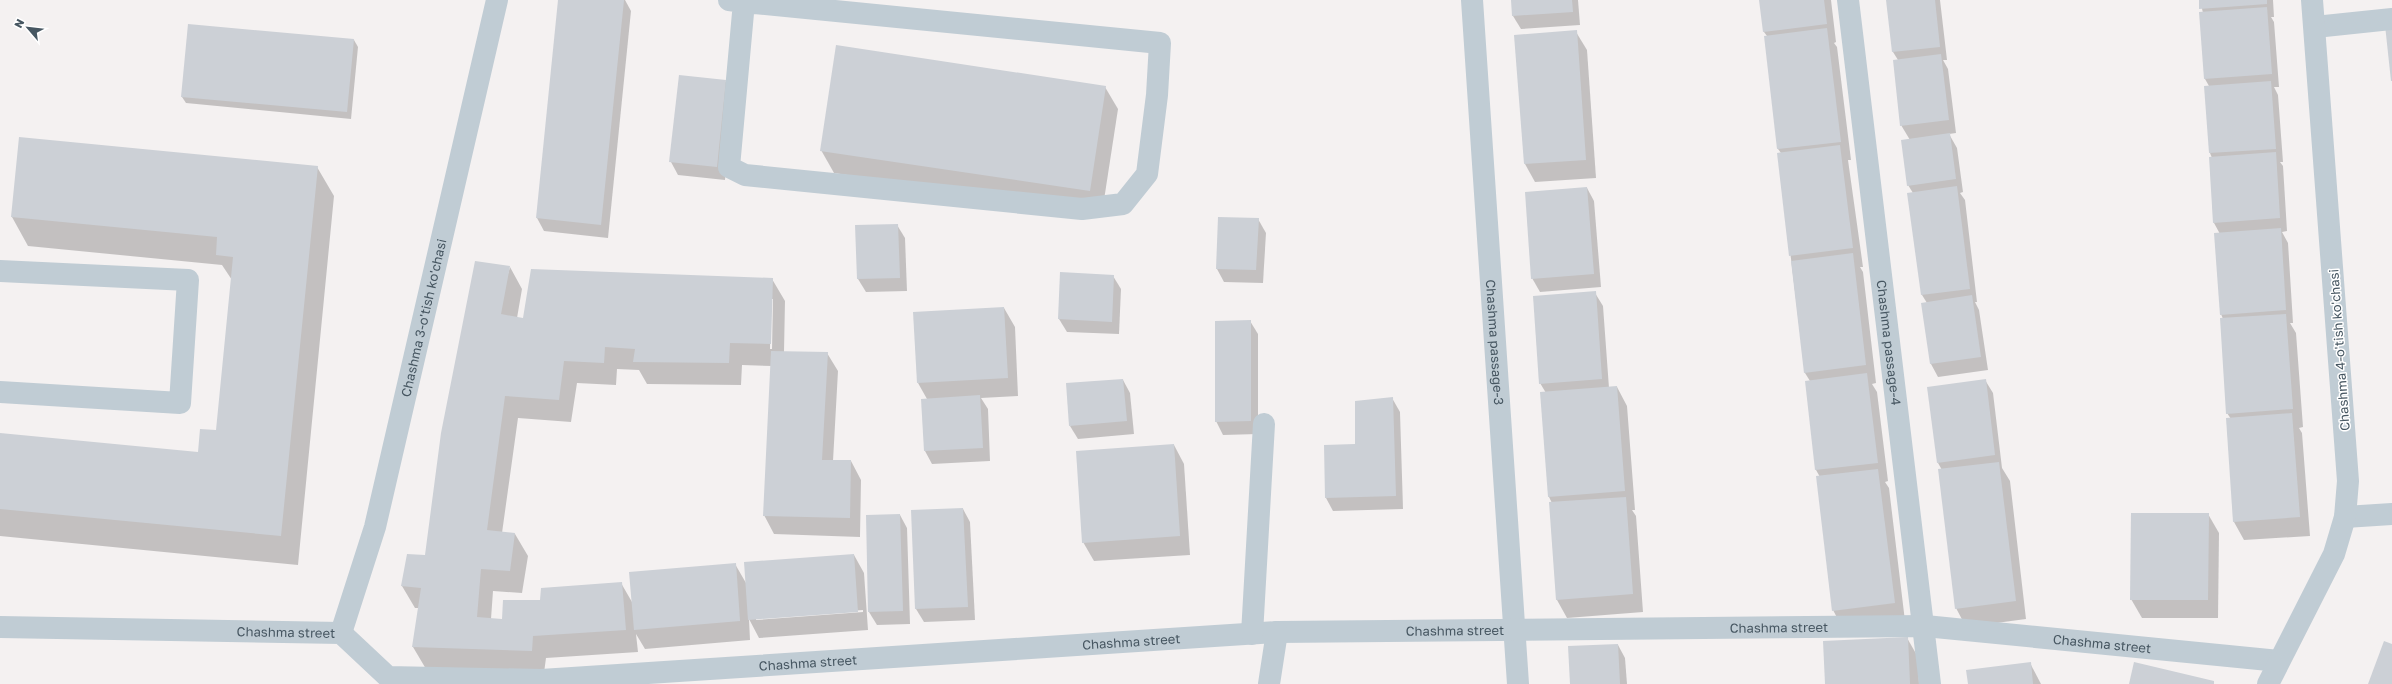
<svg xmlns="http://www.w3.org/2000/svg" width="2392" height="684" font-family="'Golos Text',sans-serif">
<rect width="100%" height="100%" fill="#f4f1f1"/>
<!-- shadow -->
<g fill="#0003" fill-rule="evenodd">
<polygon points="559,0 625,0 631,11 608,238 544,231 537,218"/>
<polygon points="1512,0 1578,0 1580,25 1521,29 1513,16"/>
<polygon points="1760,0 1831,0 1836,42 1834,43 1837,47 1851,160 1848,160 1863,267 1860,267 1863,272 1876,383 1872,384 1877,392 1888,481 1885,482 1889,488 1905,621 1843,629 1833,610 1820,477 1816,470 1806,382 1810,381 1805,373 1778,153 1781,153 1778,149 1767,36 1764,32"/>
<polygon points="1887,0 1940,0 1947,60 1943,60 1948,69 1956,133 1949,134 1957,148 1963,192 1960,193 1965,200 1977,302 1975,302 1979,310 1988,370 1938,377 1931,364 1927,303 1922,295 1908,194 1913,193 1908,185 1910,140 1901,125 1898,60 1893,52"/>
<polygon points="2200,0 2273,0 2274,17 2271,17 2274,22 2279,87 2274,87 2278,95 2283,162 2280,162 2283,166 2287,231 2282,232 2288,243 2293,323 2290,323 2296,333 2303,427 2299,428 2302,433 2310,536 2244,540 2234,522 2231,419 2227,413 2223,319 2221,314 2220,234 2214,223 2212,158 2210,153 2205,87 2209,86 2205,79 2203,13"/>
<polygon points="1576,32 1587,50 1596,178 1535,182 1525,164"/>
<polygon points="354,40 358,47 351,119 186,103 182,97"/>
<polygon points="726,81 733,94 725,180 678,175 671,162"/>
<polygon points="1105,87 1118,109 1102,213 834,173 821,150"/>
<polygon points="317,167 334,196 298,565 0,536 0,434 198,453 217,431 232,280 222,265 28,246 12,217"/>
<polygon points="1587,188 1594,201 1601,287 1540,292 1532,278"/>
<polygon points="1258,219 1266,233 1263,283 1224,282 1217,269"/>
<polygon points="897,225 905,238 907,291 866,292 858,279 856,226"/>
<path d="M510 267 522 289 517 318 523 319 772 279 785 301 784 352 827 353 838 371 833 461H851L861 480 860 537 774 534 764 515 772 366 742 365 741 385 647 384 639 370 617 369 616 385 577 383 571 422 518 418 502 533 515 534 528 556 522 593 493 591 491 619 503 620 541 601 621 583 632 602 735 564 746 583 854 555 864 573 868 630 759 638 749 619 750 640 645 649 636 634 638 652 546 658 544 673 426 669 413 647 419 608H415L402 586 426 556ZM771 299H773L772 349H770ZM863 610V612L756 620V618Z"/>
<polygon points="1113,276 1121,289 1119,334 1067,332 1059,319"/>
<polygon points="1595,293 1603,306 1609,388 1617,387 1627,406 1635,510 1632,510 1636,516 1643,612 1567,618 1557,600 1552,503 1549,497 1546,393 1540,383"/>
<polygon points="1004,308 1015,327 1018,396 981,398 988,409 990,461 932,464 925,451 927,399 918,383"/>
<polygon points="1250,321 1258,334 1258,434 1223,435 1216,421"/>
<polygon points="1123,380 1130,393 1134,434 1078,439 1070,426"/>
<polygon points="1985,380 1993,393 2002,468 2010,481 2026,619 1966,627 1956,608 1942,470 1938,463"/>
<polygon points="1392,398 1400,412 1403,509 1333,511 1326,498 1356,445"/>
<polygon points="1174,445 1184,464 1190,555 1094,561 1083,542"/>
<polygon points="963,509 970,522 975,620 924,622 916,609 912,511"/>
<polygon points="2208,514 2219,533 2218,618 2142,618 2131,599"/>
<polygon points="900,515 907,528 910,624 877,625 869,612"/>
<polygon points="1907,638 1918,657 1919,684 1826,684"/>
<polygon points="1618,645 1625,658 1627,684 1571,684"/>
<polygon points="2030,663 2041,684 1969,684"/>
</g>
<!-- building -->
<g fill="#ccd0d6">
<polygon points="558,0 624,0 601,225 536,218"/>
<polygon points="1511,0 1572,0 1573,12 1512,16"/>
<polygon points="1759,0 1824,0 1827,24 1763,32"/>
<polygon points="1886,0 1935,0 1940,47 1892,52"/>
<polygon points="2199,0 2267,0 2267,4 2199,9"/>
<polygon points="2267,7 2272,74 2204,79 2199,12"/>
<polygon points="188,24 354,39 347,112 181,97"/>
<polygon points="2392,24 2392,81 2391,81 2385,25"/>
<polygon points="1827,28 1841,142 1777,149 1764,36"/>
<polygon points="1577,30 1586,160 1524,164 1514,35"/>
<polygon points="836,45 1106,86 1090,191 820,151"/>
<polygon points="1941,54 1949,120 1900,126 1893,60"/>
<polygon points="679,75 726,80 717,167 669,162"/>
<polygon points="2271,81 2276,149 2209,153 2204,86"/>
<polygon points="1950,133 1956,179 1907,186 1901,140"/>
<polygon points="19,137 318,166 281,536 0,509 0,433 198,452 200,429 216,430 233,257 216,255 217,237 11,217"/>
<polygon points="1840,145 1853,248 1789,256 1777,153"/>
<polygon points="2276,152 2280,218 2213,223 2209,157"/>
<polygon points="1957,186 1970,289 1921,295 1907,193"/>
<polygon points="1587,187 1594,274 1531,279 1525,192"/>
<polygon points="1218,217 1259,218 1256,270 1216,269"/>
<polygon points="898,224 900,278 857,279 855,225"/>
<polygon points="2281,228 2286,310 2220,315 2214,233"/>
<polygon points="1853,253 1866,365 1804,373 1791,261"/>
<polygon points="475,261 510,266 501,314 523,318 531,269 773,278 771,344 730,343 729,363 633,362 635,349 605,347 604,363 564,361 559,400 505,396 487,530 515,533 510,571 481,569 477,617 502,619 503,600 540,600 541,588 622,582 626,630 533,636 532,651 412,647 421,588 401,586 407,554 425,555 441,433"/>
<polygon points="1060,272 1114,275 1112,322 1058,319"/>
<polygon points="1596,291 1602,379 1539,384 1533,296"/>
<polygon points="1972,295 1981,357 1930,364 1921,303"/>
<polygon points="1004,307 1008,378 917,383 913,312"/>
<polygon points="2286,314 2293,409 2226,414 2220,318"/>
<polygon points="1251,320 1251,421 1215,422 1215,321"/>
<polygon points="771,351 828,352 822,460 851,460 850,518 763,516"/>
<polygon points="1867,373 1878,463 1815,470 1805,381"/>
<polygon points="1123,379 1127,421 1069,426 1066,383"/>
<polygon points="1986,379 1995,455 1937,463 1927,387"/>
<polygon points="1617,386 1625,491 1548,497 1540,392"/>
<polygon points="980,395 983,448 924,451 921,399"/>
<polygon points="1393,397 1396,496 1325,498 1324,445 1355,444 1355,401"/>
<polygon points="2292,413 2300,517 2233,522 2226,418"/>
<polygon points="1174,444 1180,536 1082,543 1076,451"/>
<polygon points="1999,462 2016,601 1955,609 1938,469"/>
<polygon points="1878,469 1895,603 1832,611 1816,476"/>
<polygon points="1626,497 1633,594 1556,600 1549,502"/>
<polygon points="963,508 968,607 915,609 911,510"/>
<polygon points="2131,513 2209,513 2208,600 2130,600"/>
<polygon points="900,514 903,611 868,612 866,515"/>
<polygon points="854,554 858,612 748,620 744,562"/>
<polygon points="736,563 740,621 634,630 629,572"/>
<polygon points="1908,637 1910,684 1825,684 1823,641"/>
<polygon points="2384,641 2392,644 2392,684 2368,684"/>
<polygon points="1618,644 1620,684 1570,684 1568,646"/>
<polygon points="2031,662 2033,684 1968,684 1966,670"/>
<polygon points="2134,662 2214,681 2214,684 2129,684"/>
</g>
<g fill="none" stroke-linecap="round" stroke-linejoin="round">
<!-- minor -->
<g stroke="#c0ccd4" stroke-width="22">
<polyline points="729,0 744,2 1160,43 1157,95 1147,174 1123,204 1082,209 745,175 729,167 744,2"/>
<path id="s1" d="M1472 0 1518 684"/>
<path id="s2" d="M1848 0 1930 684"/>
<polyline points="2315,27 2392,19"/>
<polyline points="0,271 188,280 180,403 0,392"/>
<polyline points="2345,517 2392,514"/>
<path id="s3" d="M0 627 341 633 388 677 541 680 1277 632 1925 626 2279 661"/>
<path id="s4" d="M341 633 375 527 497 0"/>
<polyline points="1252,634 1264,424"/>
<polyline points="1269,684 1277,632"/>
<polyline points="2268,684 2334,554 2345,517 2348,481 2312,0"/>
</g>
</g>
<g text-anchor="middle" stroke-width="3" stroke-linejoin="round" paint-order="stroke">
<!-- street labels -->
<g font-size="13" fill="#465661" stroke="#fff">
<text dy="5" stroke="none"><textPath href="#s4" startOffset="326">Chashma 3-o'tish ko'chasi</textPath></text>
<text dy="5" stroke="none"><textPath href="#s1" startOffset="343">Chashma passage-3</textPath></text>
<text dy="5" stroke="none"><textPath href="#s2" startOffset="345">Chashma passage-4</textPath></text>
<text transform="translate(2339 350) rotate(-94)" y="5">Chashma 4-o'tish ko'chasi</text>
<text dy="5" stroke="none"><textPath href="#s3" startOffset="1798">Chashma street</textPath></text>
<text dy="5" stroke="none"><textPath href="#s3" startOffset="1474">Chashma street</textPath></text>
<text dy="5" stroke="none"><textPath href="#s3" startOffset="286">Chashma street</textPath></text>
<text dy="5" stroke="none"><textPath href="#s3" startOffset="1150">Chashma street</textPath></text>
<text dy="5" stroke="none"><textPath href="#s3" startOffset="2122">Chashma street</textPath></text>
<text dy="5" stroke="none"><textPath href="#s3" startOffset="826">Chashma street</textPath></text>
</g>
</g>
<!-- north arrow -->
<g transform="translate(28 28) rotate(298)" stroke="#ffffff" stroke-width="3" paint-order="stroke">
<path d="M0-3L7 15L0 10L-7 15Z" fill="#465661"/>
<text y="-6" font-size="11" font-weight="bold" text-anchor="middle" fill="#465661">N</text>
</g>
</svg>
